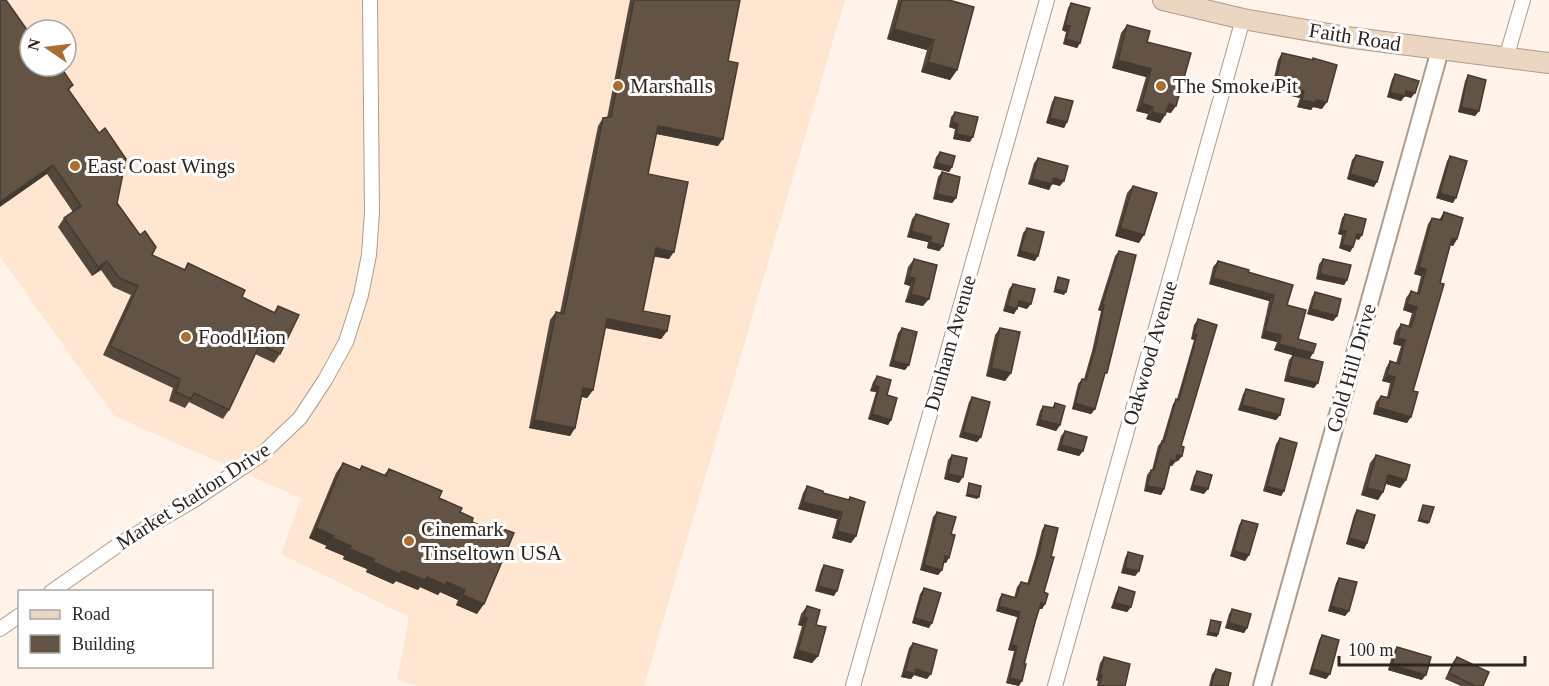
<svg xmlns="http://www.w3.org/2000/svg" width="1549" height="686" font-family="Georgia,serif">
<rect width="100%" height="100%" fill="#fff3ea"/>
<!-- built -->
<path fill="#ffe6d0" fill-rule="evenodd" d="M0 0H845L644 686H417L397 680 409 617 281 554 301 498 114 416 0 257ZM30 30H66V66H30Z"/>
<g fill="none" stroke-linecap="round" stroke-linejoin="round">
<!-- minor casing -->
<g stroke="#ae9c8d" stroke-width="16">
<g id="minor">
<polyline points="1506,58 1523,0"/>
<polyline points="51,592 121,543 194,500 261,455 300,418 325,380 346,342 361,295 369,255 372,212 370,0"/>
<polyline points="0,629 20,615"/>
<polyline points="853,686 1047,0"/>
<polyline points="1055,686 1243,19"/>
</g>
</g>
<!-- tertiary casing -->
<g stroke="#ae9c8d" stroke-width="20">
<polyline id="tertiary" points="1262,686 1440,50"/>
</g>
<!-- secondary casing -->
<g stroke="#ae9c8d" stroke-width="22">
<polyline id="secondary" points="1163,0 1243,19 1346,37 1549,63"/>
</g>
<!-- minor -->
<use href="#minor" stroke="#fff" stroke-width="14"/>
<!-- tertiary -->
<use href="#tertiary" stroke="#fff" stroke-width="16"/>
<!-- secondary -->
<use href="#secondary" stroke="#ebd6c1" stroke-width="20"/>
</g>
<!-- wall -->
<g fill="#54473b">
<polygon points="630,0 740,0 728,61 718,146 656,134 648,174 669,259 654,256 643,311 667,331 661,339 605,328 593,390 587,398 582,397 575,428 570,436 529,428 550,320 556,312 560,313 598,126 603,118 607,118"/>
<polygon points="898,0 949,0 957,70 950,80 921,72 927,50 887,39"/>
<polygon points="1071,3 1080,43 1077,48 1063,44 1066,32 1062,30 1068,8"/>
<polygon points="1127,25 1147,42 1171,113 1166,112 1165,115 1160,123 1146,119 1148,114 1136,111 1146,77 1112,68 1121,33"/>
<polygon points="1282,53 1312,60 1313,58 1322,109 1313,107 1311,110 1297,107 1300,98 1271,91 1278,60"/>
<polygon points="30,66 73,85 69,90 117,203 152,255 184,270 188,263 242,297 274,312 278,306 280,354 274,363 255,354 229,410 223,419 189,402 185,408 169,401 173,388 103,355 131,295 113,287 101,270 92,276 58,227 64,218 73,212 47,174"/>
<polygon points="1395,74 1411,98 1405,96 1401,101 1387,97 1392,79"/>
<polygon points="1468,75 1479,111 1475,116 1458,112 1465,81"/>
<polygon points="1055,97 1067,122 1064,128 1046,123 1052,102"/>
<polygon points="955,112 970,142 953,139 955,129 949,127 951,117"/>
<polygon points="940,152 952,167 949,172 933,168 936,157"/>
<polygon points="1356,155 1374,187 1347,179 1352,160"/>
<polygon points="1450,156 1453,203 1436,198 1447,161"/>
<polygon points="1038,158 1060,186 1052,184 1049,190 1028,184 1034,163"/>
<polygon points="942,172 956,198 952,203 933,199 938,177"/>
<polygon points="1133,186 1139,243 1115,236 1127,193"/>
<polygon points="1444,212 1457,239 1453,246 1450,245 1413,391 1407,423 1373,414 1376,402 1381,396 1387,397 1390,383 1382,381 1386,368 1390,361 1396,363 1401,346 1393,344 1396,331 1401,324 1408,327 1412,313 1403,310 1406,298 1411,291 1417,293 1421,276 1414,274 1428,224 1432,218 1439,220"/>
<polygon points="916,214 943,246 939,251 927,248 928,242 907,237 912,219"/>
<polygon points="1345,214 1359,240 1356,239 1353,247 1350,252 1339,248 1342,235 1338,234 1342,218"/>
<polygon points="1027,228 1035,261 1017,256 1023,233"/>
<polygon points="1119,251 1103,378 1095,409 1091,414 1072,409 1078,384 1082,379 1084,379 1092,351 1101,311 1098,310 1115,256"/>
<polygon points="914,259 923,306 905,302 910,286 904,284 908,267"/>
<polygon points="1323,259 1347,280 1344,285 1316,279 1319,264"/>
<polygon points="1218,261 1248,272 1287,305 1298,339 1310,359 1314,388 1284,381 1289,360 1293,355 1274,350 1277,342 1261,338 1269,301 1209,284 1213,267"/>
<polygon points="1013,284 1027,309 1018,306 1014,314 1003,311 1009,289"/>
<polygon points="1315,292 1337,316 1333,321 1307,314 1312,297"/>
<polygon points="1198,319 1217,325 1181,446 1182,456 1178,461 1176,460 1172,466 1170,465 1164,489 1161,495 1144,491 1147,475 1151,470 1152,470 1158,446 1162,441 1173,404 1177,399 1194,340 1191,339 1194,325"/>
<polygon points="902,328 905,370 889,366 898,333"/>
<polygon points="1000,328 1011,373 1005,381 986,376 995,335"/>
<polygon points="877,376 891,420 888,425 868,419 876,392 870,391 873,382"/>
<polygon points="1246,389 1280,415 1276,420 1238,410 1243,394"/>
<polygon points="972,397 981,437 977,442 959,437 969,402"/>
<polygon points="1055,403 1060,425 1056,431 1036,425 1040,411 1043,406 1052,408"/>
<polygon points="1065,431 1083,451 1079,456 1057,450 1061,436"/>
<polygon points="1280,438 1284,491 1281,496 1263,491 1276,444"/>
<polygon points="952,455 959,483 944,479 948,460"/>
<polygon points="1376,455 1406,480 1400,488 1386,484 1383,492 1378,500 1361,495 1370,463"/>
<polygon points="343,463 359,470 362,466 384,475 389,469 439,498 460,512 472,522 488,529 491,524 477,614 456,605 458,600 440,592 438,595 420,587 418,590 396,581 393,584 366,572 367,569 343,559 344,556 325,548 327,546 309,538 336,473"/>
<polygon points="1197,471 1204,494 1190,490 1194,476"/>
<polygon points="807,486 823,493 848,500 850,497 856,536 851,543 832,538 837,519 798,509 803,493"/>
<polygon points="1357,510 1367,543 1364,549 1346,544 1354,515"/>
<polygon points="937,512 951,534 946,563 943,562 942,570 938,575 920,570 933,517"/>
<polygon points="1242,520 1249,555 1245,561 1230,556 1239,525"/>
<polygon points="1045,525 1044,592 1045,604 1042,609 1039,609 1019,686 1006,683 1014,651 1008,650 1017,617 996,611 999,599 1002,594 1014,598 1017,587 1021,582 1027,584 1035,558 1042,530"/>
<polygon points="1128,552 1139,571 1135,576 1121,573 1125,558"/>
<polygon points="824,565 834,596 815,591 821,570"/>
<polygon points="1339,578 1349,611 1345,616 1328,611 1336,583"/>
<polygon points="1119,587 1131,607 1127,612 1111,608 1116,593"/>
<polygon points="924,588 929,628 912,623 920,594"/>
<polygon points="807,606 818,656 812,663 793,658 802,626 798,625 801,614"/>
<polygon points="1232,609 1247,628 1244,633 1225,628 1229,614"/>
<polygon points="1322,635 1330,674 1326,679 1309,674 1319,640"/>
<polygon points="913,643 927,679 914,675 911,679 901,677 909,648"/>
<polygon points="1397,647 1422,680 1388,670 1393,652"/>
<polygon points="1104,657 1125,686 1097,686 1098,681 1096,680 1100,663"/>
<polygon points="1457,657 1483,686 1461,686 1445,679 1453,662"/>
<polygon points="1216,669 1228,686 1209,686 1212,674"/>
</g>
<!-- shaded-wall -->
<g fill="#453a30">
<polygon points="1065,25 1070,26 1066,32 1062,30"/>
<polygon points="894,29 934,40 927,50 887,39"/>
<polygon points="1066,39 1080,43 1077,48 1063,44"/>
<polygon points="1118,60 1151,69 1146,77 1112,68"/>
<polygon points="928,62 957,70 950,80 921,72"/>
<polygon points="1275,85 1304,91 1300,98 1271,91"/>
<polygon points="1406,91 1415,93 1411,98 1405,96 1401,101 1387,97 1390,92"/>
<polygon points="1302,100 1316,100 1327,102 1322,109 1313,107 1311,110 1297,107"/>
<polygon points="1142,103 1153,107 1148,114 1136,111"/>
<polygon points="1169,104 1176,106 1171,113 1163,111"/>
<polygon points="1461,107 1479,111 1475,116 1458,112"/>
<polygon points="1152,112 1165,115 1160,123 1146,119"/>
<polygon points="1050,118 1067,122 1064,128 1046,123"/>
<polygon points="952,122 958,124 955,129 949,127"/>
<polygon points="658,126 723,139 718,146 652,133"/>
<polygon points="956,134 973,137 970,142 953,139"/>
<polygon points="937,163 952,167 949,172 933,168"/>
<polygon points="53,165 47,174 0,207 0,202"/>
<polygon points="1350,174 1377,182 1374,187 1347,179"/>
<polygon points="1054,178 1064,181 1060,186 1050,183"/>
<polygon points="1032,179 1052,184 1049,190 1028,184"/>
<polygon points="1440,193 1456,198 1453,203 1436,198"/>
<polygon points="937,194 956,198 952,203 933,199"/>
<polygon points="1120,228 1144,235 1139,243 1115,236"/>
<polygon points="1341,230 1346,231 1342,235 1338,234"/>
<polygon points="911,231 932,237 928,242 907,237"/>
<polygon points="1357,234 1362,235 1359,240 1354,238"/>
<polygon points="1452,238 1457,239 1453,246 1448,244"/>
<polygon points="930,242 943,246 939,251 927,248"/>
<polygon points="1342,244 1353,247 1350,252 1339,248"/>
<polygon points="656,248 674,252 669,259 650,256"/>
<polygon points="1020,251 1038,256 1035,261 1017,256"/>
<polygon points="107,261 101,270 92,276 98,267"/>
<polygon points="1419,267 1426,269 1421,276 1414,274"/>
<polygon points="1320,274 1347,280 1344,285 1316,279"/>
<polygon points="909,277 915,278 910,286 904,284"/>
<polygon points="1213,278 1274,295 1269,301 1209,284"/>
<polygon points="1055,289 1066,292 1064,295 1053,292"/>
<polygon points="911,294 929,299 923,306 905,302"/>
<polygon points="1019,301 1031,304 1027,309 1016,306"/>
<polygon points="1407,304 1417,307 1412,313 1403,310"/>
<polygon points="1102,305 1104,305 1101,311 1098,310"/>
<polygon points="1007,306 1017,309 1014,314 1003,311"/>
<polygon points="1311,309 1337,316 1333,321 1307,314"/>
<polygon points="607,319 667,331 661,339 602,327"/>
<polygon points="1265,331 1281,335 1277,342 1261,338"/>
<polygon points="1194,334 1197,335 1194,340 1191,339"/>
<polygon points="1398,338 1405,340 1401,346 1393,344"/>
<polygon points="1279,344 1313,353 1309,360 1274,350"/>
<polygon points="893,361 909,365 905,370 889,366"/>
<polygon points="991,368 1011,373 1005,381 986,376"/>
<polygon points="1387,375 1395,377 1390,383 1382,381"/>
<polygon points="1288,376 1318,383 1314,388 1284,381"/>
<polygon points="874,385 879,387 876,392 870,391"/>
<polygon points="583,388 593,390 587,398 578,396"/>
<polygon points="1075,403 1095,409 1091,414 1072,409"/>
<polygon points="1242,405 1280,415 1276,420 1238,410"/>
<polygon points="1377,407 1411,417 1407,423 1373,414"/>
<polygon points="872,414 891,420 888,425 868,419"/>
<polygon points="534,420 575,428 570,436 529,428"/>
<polygon points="1040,420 1060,425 1056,431 1036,425"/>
<polygon points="963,432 981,437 977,442 959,437"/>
<polygon points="1061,445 1083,451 1079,456 1057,450"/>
<polygon points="1177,455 1182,456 1178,461 1174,460"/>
<polygon points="1171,460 1176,461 1172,466 1167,465"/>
<polygon points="948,474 963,477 959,483 944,479"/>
<polygon points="1388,475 1406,480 1400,488 1383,483"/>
<polygon points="1193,485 1208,489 1204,494 1190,490"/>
<polygon points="1147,486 1164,489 1161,495 1144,491"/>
<polygon points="1267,486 1284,491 1281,496 1263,491"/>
<polygon points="1367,488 1383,492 1378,500 1361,495"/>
<polygon points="967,494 979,497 977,499 965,496"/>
<polygon points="803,502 842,512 837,519 798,509"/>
<polygon points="1419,519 1429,522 1428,524 1417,521"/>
<polygon points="316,528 334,536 327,546 309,538"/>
<polygon points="837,531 856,536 851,543 832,538"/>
<polygon points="332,538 351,546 344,556 325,548"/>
<polygon points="1349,538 1367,543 1364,549 1346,544"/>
<polygon points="350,549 374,559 367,569 343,559"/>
<polygon points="1234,551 1249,555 1245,561 1230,556"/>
<polygon points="945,556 949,558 946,563 941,562"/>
<polygon points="373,562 447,582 465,590 458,600 440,592 438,595 420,587 418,590 396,581 393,584 366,572"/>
<polygon points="924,565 942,570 938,575 920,570"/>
<polygon points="1125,568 1139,571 1135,576 1121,573"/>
<polygon points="818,586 837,591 834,596 815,591"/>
<polygon points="463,595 484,604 477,614 456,605"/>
<polygon points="1041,603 1045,604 1042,609 1037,608"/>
<polygon points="1115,603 1131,607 1127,612 1111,608"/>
<polygon points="999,606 1020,612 1017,617 996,611"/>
<polygon points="1331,606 1349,611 1345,616 1328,611"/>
<polygon points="804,617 807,618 802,626 798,625"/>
<polygon points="915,618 932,623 929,628 912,623"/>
<polygon points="1229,623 1247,628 1244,633 1225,628"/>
<polygon points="1208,632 1218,634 1217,637 1206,635"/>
<polygon points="1011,645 1017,646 1014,651 1008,650"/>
<polygon points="798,650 818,656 812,663 793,658"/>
<polygon points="1392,665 1426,675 1422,680 1388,670"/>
<polygon points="916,669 931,674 927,679 914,675 911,679 901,677 905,671"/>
<polygon points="1312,669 1330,674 1326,679 1309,674"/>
<polygon points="1100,674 1102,675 1098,681 1096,680"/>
<polygon points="1010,678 1022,681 1019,686 1006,683"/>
</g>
<!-- building -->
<g fill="#625345" stroke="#453a30" stroke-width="1.5">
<polygon points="0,0 6,0 30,34 30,66 60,66 73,85 68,89 99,133 105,128 126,159 117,203 140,235 145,231 156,247 152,255 185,270 188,263 245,290 242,297 275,313 278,306 299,315 280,354 260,344 229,410 194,393 191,399 176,392 180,379 110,346 138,286 119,278 107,261 98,267 64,218 81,206 53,165 0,202"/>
<polygon points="634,0 740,0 728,61 738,63 723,139 658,126 648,174 688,182 674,252 656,248 643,311 670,316 667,331 607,319 593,390 583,388 575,428 534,420 556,312 564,314 603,118 611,117"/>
<polygon points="902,0 949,0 974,7 957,70 928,62 934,40 894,29"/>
<polygon points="1071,3 1090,8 1080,43 1066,39 1070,26 1065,25"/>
<polygon points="1127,25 1150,31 1147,42 1191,53 1176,106 1169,104 1165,115 1152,112 1153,107 1142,103 1151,69 1118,60"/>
<polygon points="1282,53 1313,60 1313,58 1337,65 1327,102 1316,100 1315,103 1302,100 1304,91 1275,85"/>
<polygon points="1395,74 1419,81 1415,93 1406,91 1405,96 1390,92"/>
<polygon points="1468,75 1486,80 1479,111 1461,107"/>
<polygon points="1055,97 1073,101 1067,122 1050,118"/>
<polygon points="955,112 978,117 973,137 956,134 958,124 952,122"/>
<polygon points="940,152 955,156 952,167 937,163"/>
<polygon points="1356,155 1383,162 1377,182 1350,174"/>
<polygon points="1450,156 1467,161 1456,198 1440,193"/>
<polygon points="1038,158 1068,166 1064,181 1054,178 1052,184 1032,179"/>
<polygon points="942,172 960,177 956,198 937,194"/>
<polygon points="1133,186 1157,193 1144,235 1120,228"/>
<polygon points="1444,212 1463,218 1457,239 1452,238 1440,283 1444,284 1413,391 1418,392 1411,417 1377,407 1381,396 1389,398 1395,377 1387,375 1390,361 1399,364 1405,340 1398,338 1401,324 1411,327 1417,307 1407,304 1411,291 1419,294 1426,269 1419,267 1432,218 1442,220"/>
<polygon points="916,214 949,224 943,246 930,242 932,237 911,231"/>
<polygon points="1345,214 1366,219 1362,235 1357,234 1353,247 1342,244 1346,231 1341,230"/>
<polygon points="1027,228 1044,232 1038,256 1020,251"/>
<polygon points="1119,251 1136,255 1107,373 1105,373 1095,409 1075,403 1082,379 1086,380 1096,346 1104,305 1102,305"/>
<polygon points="914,259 937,265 929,299 911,294 915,278 909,277"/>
<polygon points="1323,259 1351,265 1347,280 1320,274"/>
<polygon points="1218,261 1249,270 1248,272 1293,285 1287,305 1306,310 1298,339 1316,344 1313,353 1279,344 1281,335 1265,331 1274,295 1213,278"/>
<polygon points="1058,277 1069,280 1066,292 1055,289"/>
<polygon points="1013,284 1035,289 1031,304 1019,301 1017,309 1007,306"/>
<polygon points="1315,292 1341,299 1337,316 1311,309"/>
<polygon points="1198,319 1217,325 1181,446 1184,447 1182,456 1177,455 1176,461 1171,460 1164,489 1147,486 1151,470 1154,470 1162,441 1164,442 1176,399 1179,400 1197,335 1194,334"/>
<polygon points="902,328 917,332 909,365 893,361"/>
<polygon points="1000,328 1020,332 1011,373 991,368"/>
<polygon points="1293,355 1323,362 1318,383 1288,376"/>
<polygon points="877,376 891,380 887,395 897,398 891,420 872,414 879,387 874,385"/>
<polygon points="1246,389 1284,399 1280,415 1242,405"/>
<polygon points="972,397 990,402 981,437 963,432"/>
<polygon points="1055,403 1065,406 1060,425 1040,420 1043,406 1054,408"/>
<polygon points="1065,431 1087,437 1083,451 1061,445"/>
<polygon points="1280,438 1297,443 1284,491 1267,486"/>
<polygon points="952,455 967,458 963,477 948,474"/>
<polygon points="1376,455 1410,465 1406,480 1388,475 1383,492 1367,488"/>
<polygon points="343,463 360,470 362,466 386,476 389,469 442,491 439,498 462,508 460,512 473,518 472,522 489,529 491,524 514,533 484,604 463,595 465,590 447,582 445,585 427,577 425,580 402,571 400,574 373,562 374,559 350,549 351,546 332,538 334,536 316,528"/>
<polygon points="1197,471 1212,475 1208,489 1193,485"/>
<polygon points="969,483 981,486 979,497 967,494"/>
<polygon points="807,486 823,491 823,493 849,500 850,497 865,502 856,536 837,531 842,512 803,502"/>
<polygon points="1423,505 1434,507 1429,522 1419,519"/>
<polygon points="1357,510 1375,515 1367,543 1349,538"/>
<polygon points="937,512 956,517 951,534 955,535 949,558 945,556 942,570 924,565"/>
<polygon points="1242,520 1258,524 1249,555 1234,551"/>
<polygon points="1045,525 1058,528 1051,557 1054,557 1044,592 1048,594 1045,604 1041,603 1035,622 1024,664 1026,664 1022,681 1010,678 1017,646 1011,645 1020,612 999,606 1002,594 1016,598 1021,582 1029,584 1039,553"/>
<polygon points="1128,552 1143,556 1139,571 1125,568"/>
<polygon points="824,565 843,570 837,591 818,586"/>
<polygon points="1339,578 1357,582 1349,611 1331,606"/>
<polygon points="1119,587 1135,592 1131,607 1115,603"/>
<polygon points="924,588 941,593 932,623 915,618"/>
<polygon points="807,606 820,610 816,625 826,627 818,656 798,650 807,618 804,617"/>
<polygon points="1232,609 1251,614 1247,628 1229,623"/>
<polygon points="1211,620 1221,622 1218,634 1208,632"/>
<polygon points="1322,635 1339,640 1330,674 1312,669"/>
<polygon points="913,643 937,650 931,674 916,669 915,674 905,671"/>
<polygon points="1397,647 1431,657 1426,675 1392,665"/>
<polygon points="1104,657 1130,664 1125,686 1099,686 1102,675 1100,674"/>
<polygon points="1457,657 1489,672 1483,686 1475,686 1449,673"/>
<polygon points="1216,669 1231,673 1228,686 1211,686"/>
</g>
<!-- markers -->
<g fill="#aa6e31" stroke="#fff" stroke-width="2">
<circle cx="618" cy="86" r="6"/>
<circle cx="1161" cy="86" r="6"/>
<circle cx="75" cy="166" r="6"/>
<circle cx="186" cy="337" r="6"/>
<circle cx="409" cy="541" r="6"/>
</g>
<g text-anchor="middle" stroke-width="6" stroke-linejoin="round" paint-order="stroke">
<!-- street labels -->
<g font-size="21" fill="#2d2620" stroke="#fff">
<text transform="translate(1355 37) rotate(9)" y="7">Faith Road</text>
<text transform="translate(950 343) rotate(-74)" y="7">Dunham Avenue</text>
<text transform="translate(1150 353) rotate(-74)" y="7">Oakwood Avenue</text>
<text transform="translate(1351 368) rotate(-74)" y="7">Gold Hill Drive</text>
<text transform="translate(193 496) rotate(-33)" y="7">Market Station Drive</text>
</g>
<!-- poi labels -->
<g font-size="21" fill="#2d2620" stroke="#fff" text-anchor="start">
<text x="630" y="93">Marshalls</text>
<text x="1173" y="93">The Smoke Pit</text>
<text x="87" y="173">East Coast Wings</text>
<text x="198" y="344">Food Lion</text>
<text x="421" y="536">Cinemark<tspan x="421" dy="24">Tinseltown USA</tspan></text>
</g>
</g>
<!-- legend -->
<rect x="18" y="590" width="195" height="78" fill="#ffffff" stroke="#aba8a6" stroke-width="1.5"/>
<rect x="30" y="610" width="30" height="9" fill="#ebd6c1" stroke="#aba8a6" stroke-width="1.5"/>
<text x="72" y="620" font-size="18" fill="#2d2620">Road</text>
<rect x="30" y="635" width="30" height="18" fill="#625345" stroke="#aba8a6" stroke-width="1.5"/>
<text x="72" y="650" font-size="18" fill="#2d2620">Building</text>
<!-- north arrow -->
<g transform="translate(48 48) rotate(284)"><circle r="28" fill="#ffffff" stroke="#aba8a6" stroke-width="1.5"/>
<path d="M0-4.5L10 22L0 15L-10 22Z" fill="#aa6e31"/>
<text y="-9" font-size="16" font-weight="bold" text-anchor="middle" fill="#2d2620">N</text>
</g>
<!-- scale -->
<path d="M1339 656v9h186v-9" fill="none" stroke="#2d2620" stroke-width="3"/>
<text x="1348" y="656" font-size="18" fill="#2d2620" stroke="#ffffff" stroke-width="4.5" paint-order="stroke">100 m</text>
</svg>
